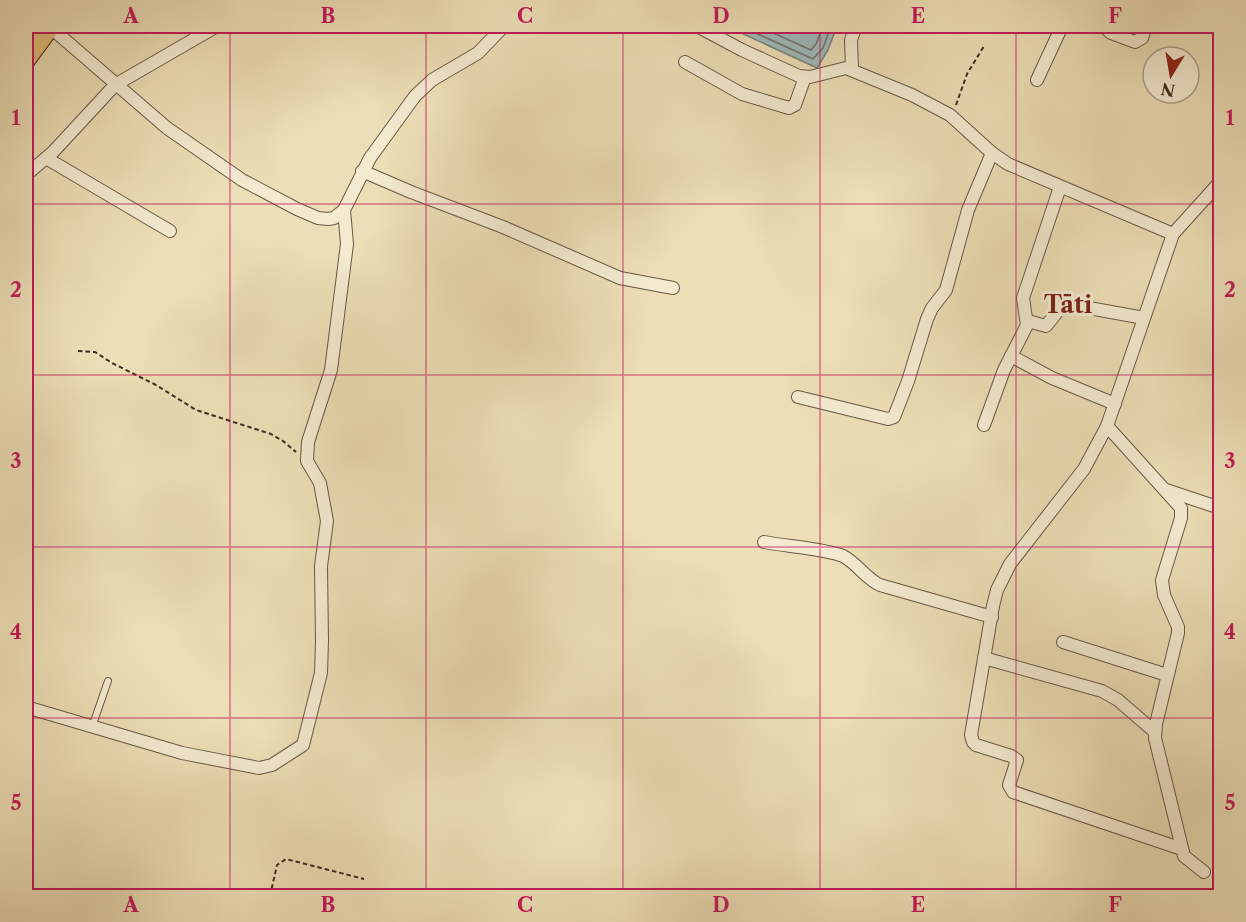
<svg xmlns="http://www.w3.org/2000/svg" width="1246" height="922" font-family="'Libre Caslon Text',serif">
<rect width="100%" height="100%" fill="#ecdeb6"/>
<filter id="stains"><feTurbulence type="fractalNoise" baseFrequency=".00333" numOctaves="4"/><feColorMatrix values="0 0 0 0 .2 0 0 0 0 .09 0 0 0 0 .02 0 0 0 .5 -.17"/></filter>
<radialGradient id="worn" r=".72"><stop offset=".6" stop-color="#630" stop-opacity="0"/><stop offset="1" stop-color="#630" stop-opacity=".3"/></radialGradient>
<!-- water -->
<polygon fill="#9eb9ba" stroke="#77817c" stroke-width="1.5" points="726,26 837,26 828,50 817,68"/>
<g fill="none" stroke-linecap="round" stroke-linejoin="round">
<!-- shore -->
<g stroke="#6d726c" stroke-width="1.5">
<polyline points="740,26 813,59 823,48 831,26"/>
<polyline points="758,26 811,50 816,44 823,26"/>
</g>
<!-- service casing -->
<g stroke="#685844" stroke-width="8">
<polyline id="service" points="92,727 108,681"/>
</g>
<!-- minor casing -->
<g stroke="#685844" stroke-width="14">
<g id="minor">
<polyline points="697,26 742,50 799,76 810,77 846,68 912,95 950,115 992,153 1008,164 1173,234"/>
<polyline points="1103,26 1111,33 1135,42 1142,38 1146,26"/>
<polyline points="50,27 167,128 242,180 297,209 318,218 328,219 334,218 344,210 370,158 415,96 432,80 478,53 504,26"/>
<polyline points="685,62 742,94 789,108 795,105 805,77"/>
<polyline points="852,69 851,40 856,26"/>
<polyline points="1037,80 1062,26"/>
<polyline points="46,158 170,231"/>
<polyline points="362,171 411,192 503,227 620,278 673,288"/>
<polyline points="26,175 53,152 115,85 217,26"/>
<polyline points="1028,321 1046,326 1062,306 1067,304 1144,318"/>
<polyline points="1011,356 1052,378 1115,404"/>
<polyline points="798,397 888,419 894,417 908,381 927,319 932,308 946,290 968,210 992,153"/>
<polyline points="984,425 1004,370 1027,325 1023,298 1060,187"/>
<polyline points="1107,426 1181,508 1181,518 1162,580 1164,595 1178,627 1178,633 1156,724 1155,738 1184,856 1204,872"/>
<polyline points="1166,490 1220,508"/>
<path d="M764 542C784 546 826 549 843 556 857 563 865 578 880 585L992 617"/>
<polyline points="1063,642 1167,675"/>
<polyline points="984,658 1102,691 1118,700 1155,732"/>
<polyline points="26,707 182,753 259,768 272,765 303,745 321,673 322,641 321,566 327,521 320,483 307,461 308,442 331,370 347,244 344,210"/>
<polyline points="1182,849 1013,792 1009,785 1017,760 1011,756 976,745 973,742 971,735 993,606 997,590 1010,564 1084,469 1107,426 1173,234 1220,182"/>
</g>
</g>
<!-- primary casing -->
<g stroke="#3c2c1e" stroke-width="20">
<polyline id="primary" points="26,60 51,26"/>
</g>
<!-- path -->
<g stroke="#3c2c1e" stroke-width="2" stroke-dasharray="4.5 3" stroke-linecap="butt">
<polyline points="956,105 967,74 984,46"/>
<polyline points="78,351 95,352 112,363 156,385 196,410 271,434 283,441 296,452"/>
<polyline points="270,896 277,865 286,859 364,879"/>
</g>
<!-- service -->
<use href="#service" stroke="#f3ead0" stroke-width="6"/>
<!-- minor -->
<use href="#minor" stroke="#f3ead0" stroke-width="12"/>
<!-- primary -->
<use href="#primary" stroke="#e6bf7b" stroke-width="18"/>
</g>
<!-- grid -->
<path fill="none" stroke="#c2185b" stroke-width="1.5" stroke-opacity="0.55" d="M230 26V896M426 26V896M623 26V896M820 26V896M1016 26V896M26 204H1220M26 375H1220M26 547H1220M26 718H1220"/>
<g text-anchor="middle" stroke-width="6" stroke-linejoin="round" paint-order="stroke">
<!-- district labels -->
<g font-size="24" font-weight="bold" fill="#7a1f14" stroke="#f3ead0">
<text x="1068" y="313">Tāti</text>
</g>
</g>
<!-- margin -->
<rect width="1246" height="922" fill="none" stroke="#ecdeb6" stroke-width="66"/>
<!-- north arrow -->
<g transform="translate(1171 75) rotate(191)"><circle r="28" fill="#f3ead0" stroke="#aa9e89" stroke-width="1.5"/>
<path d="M0-4.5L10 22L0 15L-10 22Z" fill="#8f2418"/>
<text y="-9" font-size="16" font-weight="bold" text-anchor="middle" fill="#3c2c1e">N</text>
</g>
<rect x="33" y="33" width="1180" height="856" fill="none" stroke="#c2185b" stroke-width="2"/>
<g font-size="20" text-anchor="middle" font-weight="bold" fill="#c2185b">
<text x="131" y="23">A</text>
<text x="328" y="23">B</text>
<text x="525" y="23">C</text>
<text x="721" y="23">D</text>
<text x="918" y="23">E</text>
<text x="1115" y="23">F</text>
<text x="16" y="125">1</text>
<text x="1230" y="125">1</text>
<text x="16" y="297">2</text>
<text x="1230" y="297">2</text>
<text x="16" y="468">3</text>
<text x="1230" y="468">3</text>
<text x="16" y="639">4</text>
<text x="1230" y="639">4</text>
<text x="16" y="810">5</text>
<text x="1230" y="810">5</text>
<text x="131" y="912">A</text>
<text x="328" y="912">B</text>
<text x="525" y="912">C</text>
<text x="721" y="912">D</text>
<text x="918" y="912">E</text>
<text x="1115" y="912">F</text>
</g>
<rect width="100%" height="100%" filter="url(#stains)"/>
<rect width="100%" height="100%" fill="url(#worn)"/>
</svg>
